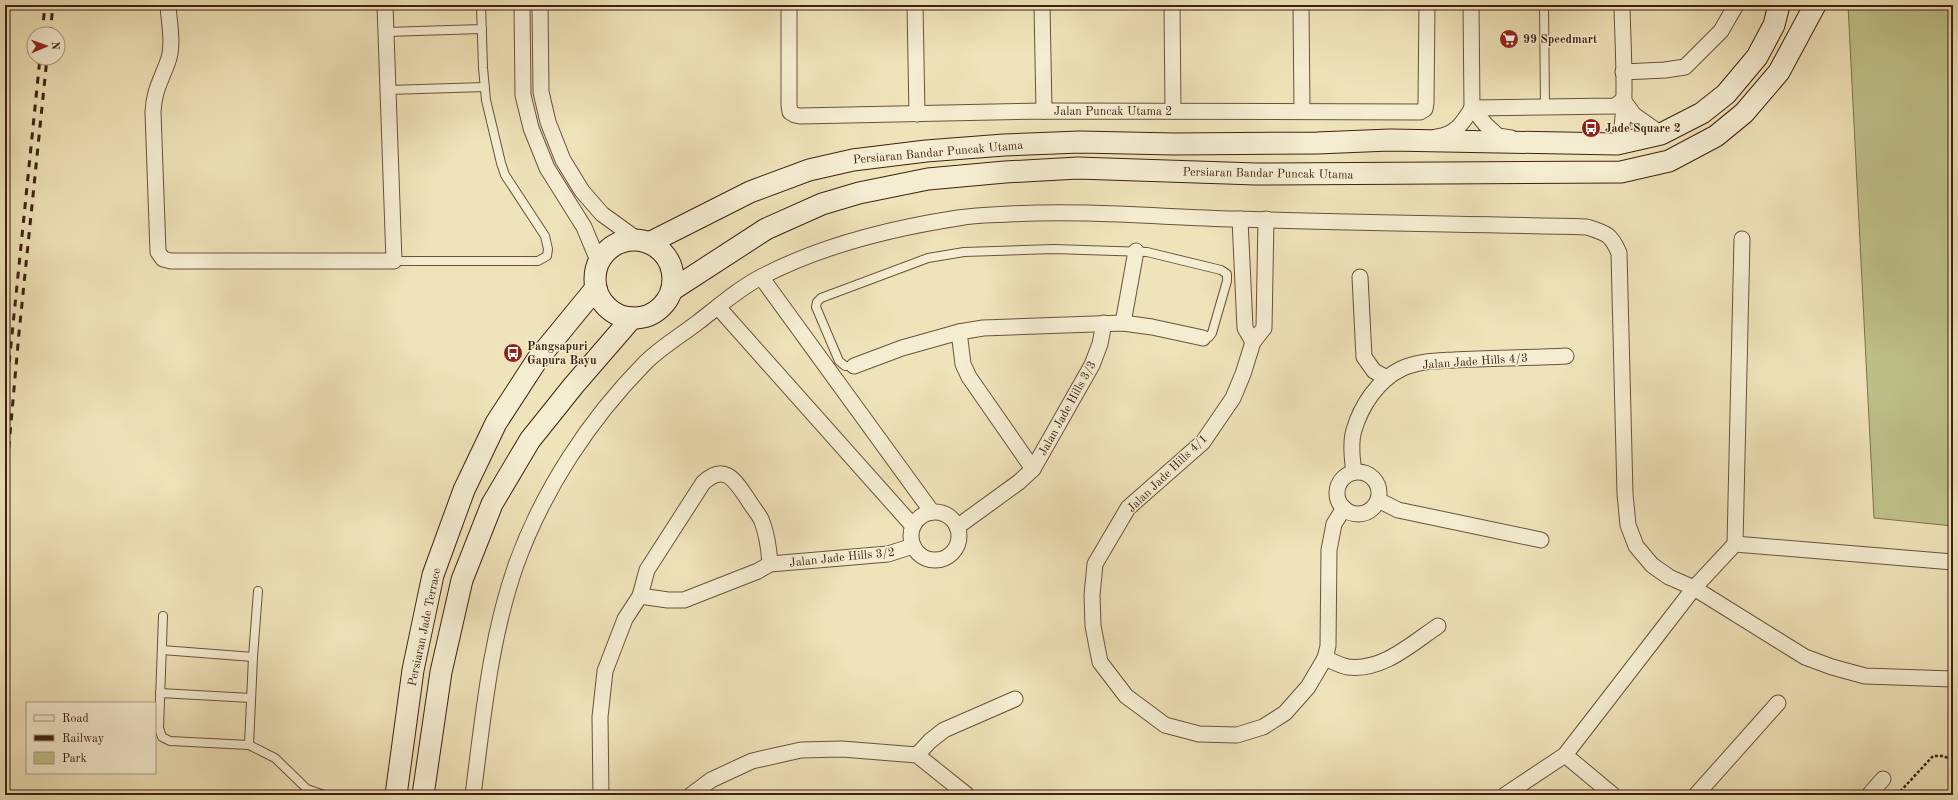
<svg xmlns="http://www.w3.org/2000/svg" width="1958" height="800" font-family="'Old Standard TT',serif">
<rect width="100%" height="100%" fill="#efe3b9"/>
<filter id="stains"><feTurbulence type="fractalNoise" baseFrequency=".005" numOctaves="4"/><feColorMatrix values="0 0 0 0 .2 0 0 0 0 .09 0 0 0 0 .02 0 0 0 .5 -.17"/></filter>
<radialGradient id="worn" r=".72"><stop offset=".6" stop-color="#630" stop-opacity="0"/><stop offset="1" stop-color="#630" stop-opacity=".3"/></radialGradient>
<!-- green -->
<polygon fill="#bfc28b" stroke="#7e724e" points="1848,5 1953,5 1953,526 1874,518"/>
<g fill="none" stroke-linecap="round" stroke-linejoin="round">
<!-- lane casing -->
<g stroke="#6a523a" stroke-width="10">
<g id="lane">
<polyline points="1544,5 1545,107"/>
<polyline points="386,32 482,29"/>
<polyline points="388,90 485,87"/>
<polyline points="394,261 538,261 547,256 548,249 545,236 505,175 501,163 486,100 483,68 481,5"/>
<polyline points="854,366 845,366 839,361 816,307 817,302 821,298 928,258 964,252 1053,249 1147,252 1221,270 1227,274 1227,281 1212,333 1209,337 1203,338"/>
<polyline points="163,616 159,728 162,737 170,741 249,745 275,758 307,789 324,795"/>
<polyline points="162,650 253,657"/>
<polyline points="160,693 251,698"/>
<polyline points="249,745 253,657 258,591"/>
</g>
</g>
<!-- street casing -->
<g stroke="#6a523a" stroke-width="17">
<g id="street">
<path d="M168 5C169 22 174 45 168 61 161 81 154 90 153 112L158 252 163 259 171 261H394L385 5"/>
<polyline points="522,5 523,95 531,128 547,168 584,227 599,263"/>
<polyline points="540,5 541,92 548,122 563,160 582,191 602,214 638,240"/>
<polyline points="789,5 789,105 790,112 795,115 800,116 1044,111 1420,112 1425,109 1426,103 1427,5"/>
<polyline points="915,5 917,114"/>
<polyline points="1042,5 1044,111"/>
<polyline points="1172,5 1173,111"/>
<polyline points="1301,5 1302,111"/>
<polyline points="1471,5 1472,108"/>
<polyline points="1623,72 1665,70 1685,67 1721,31 1736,5"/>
<polyline points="1623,100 1634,115 1661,134"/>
<polyline points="1472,108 1615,106 1623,100"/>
<polyline points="1472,108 1486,125 1498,136 1511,138"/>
<path d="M1436 137C1455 135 1463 123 1472 108"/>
<path d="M1617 144C1629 125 1622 32 1622 5"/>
<polyline points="1240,219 1245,328 1253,342"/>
<polyline points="1266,219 1264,328 1253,342 1243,374 1233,398 1203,442 1128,508 1095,564 1092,595 1093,626 1100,662 1126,696 1165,725 1199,734 1237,735 1263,727 1285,713 1308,687 1325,658 1328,646 1329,550 1334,524 1344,508"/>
<polyline points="761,277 932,512"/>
<polyline points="1360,277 1364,357 1374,371 1387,378"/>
<polyline points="718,307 913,526"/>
<polyline points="1123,323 1136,251"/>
<polyline points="959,332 963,364 969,377 1033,469"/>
<polyline points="854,366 902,348 959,332 983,328 1123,323 1152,327 1203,338"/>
<path d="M1354 472C1352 459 1350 443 1354 430 1361 406 1378 380 1401 369 1417 361 1437 361 1454 360 1492 358 1529 358 1566 356"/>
<circle cx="1358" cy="493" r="21"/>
<polyline points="1378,500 1398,510 1541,540"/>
<circle cx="935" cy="536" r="24"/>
<polyline points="957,527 1019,482 1033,469 1092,365 1100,344 1104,323"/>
<polyline points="1735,544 1953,562"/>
<polyline points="640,596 668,600 684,600 758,571 770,564 888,554 913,546"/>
<path d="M1325 658C1332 661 1341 666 1348 667 1383 671 1411 644 1438 626"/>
<polyline points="917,755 930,741 944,730 1015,699"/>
<polyline points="1565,755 1613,795"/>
<path d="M473 795C483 718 490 639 516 565 543 490 589 420 645 363 660 348 680 336 697 323 718 307 739 288 763 276 821 246 893 228 958 218 975 215 992 215 1009 214 1085 210 1160 217 1236 219 1353 223 1470 224 1587 227 1606 233 1611 234 1619 253L1625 494 1628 525 1636 546 1652 565 1669 577 1694 588 1805 657 1832 667 1865 676 1953 679"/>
<path d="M601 795 600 717 605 671 625 619 640 596 647 570 703 483C724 463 734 479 747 498 751 505 757 512 761 519 767 533 769 549 770 564"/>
<polyline points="691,795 711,780 752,761 801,750 842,749 917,755 967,795"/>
<polyline points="1505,795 1565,755 1694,588 1735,544 1742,239"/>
<polyline points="1696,795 1778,703"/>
<polyline points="1869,795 1883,779"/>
</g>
</g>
<!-- secondary casing -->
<g stroke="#3e2110" stroke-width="23">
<g id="secondary">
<circle cx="634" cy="279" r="39"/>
<polyline points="649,243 750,192 809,170 853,160 926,151 1004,145 1080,142 1174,144 1317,143 1390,140 1617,144 1661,134 1702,113 1726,94 1757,57 1774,25 1779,5"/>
<polyline points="672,290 766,229 822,204 859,193 928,179 1005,172 1078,168 1256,174 1621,172 1669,161 1716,136 1744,113 1779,72 1815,5"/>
<polyline points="396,795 413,670 433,575 464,490 496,423 537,360 596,288"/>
<polyline points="423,795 441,672 462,580 492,504 530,440 574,385 632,318"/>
</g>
</g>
<!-- path -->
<polyline stroke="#3e2110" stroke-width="2.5" stroke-dasharray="3 2" stroke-linecap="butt" points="1897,795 1933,756 1943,756 1953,760"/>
<!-- lane -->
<use href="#lane" stroke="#f5edd2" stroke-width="8"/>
<!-- street -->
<use href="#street" stroke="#f5edd2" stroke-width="15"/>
<!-- secondary -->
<use href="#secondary" stroke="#f5edd2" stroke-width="21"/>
<!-- rail -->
<g stroke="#3e2110" stroke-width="3" stroke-dasharray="7 7" stroke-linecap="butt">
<polyline points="42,34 45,5"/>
<polyline points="50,34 53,5"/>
<polyline points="5,404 40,58"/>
<polyline points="5,490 19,333 47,58"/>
</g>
</g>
<!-- icons -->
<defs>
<g id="supermarket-disc" transform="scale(1)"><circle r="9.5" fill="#8f2418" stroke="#f5edd2"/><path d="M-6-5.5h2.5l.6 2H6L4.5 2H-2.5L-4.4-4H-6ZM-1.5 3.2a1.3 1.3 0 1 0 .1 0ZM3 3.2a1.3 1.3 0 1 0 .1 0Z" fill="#fff"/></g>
<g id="bus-disc" transform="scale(1)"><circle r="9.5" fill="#8f2418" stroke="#f5edd2"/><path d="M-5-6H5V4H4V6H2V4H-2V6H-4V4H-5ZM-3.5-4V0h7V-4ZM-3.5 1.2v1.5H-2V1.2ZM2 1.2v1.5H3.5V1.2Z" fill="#fff"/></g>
</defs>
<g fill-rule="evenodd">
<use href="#supermarket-disc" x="1509" y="39"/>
<use href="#bus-disc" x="1591" y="128"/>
<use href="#bus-disc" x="513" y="353"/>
</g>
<g text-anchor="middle" stroke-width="3" stroke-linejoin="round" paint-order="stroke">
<!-- poi labels -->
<g font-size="12" font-weight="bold" fill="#3e2110" stroke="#f5edd2" text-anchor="start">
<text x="1523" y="43">99 Speedmart</text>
<text x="1605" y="132">Jade Square 2</text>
<text x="527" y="350">Pangsapuri<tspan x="527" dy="14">Gapura Bayu</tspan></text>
</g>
<!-- street labels -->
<g font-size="12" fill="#3e2110" stroke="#f5edd2">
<text x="1113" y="115">Jalan Puncak Utama 2</text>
<text transform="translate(938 152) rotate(-5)" y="4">Persiaran Bandar Puncak Utama</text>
<text transform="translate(1268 173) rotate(1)" y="4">Persiaran Bandar Puncak Utama</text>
<text transform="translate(1475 361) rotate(-4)" y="4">Jalan Jade Hills 4/3</text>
<text transform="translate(1067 408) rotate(-61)" y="4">Jalan Jade Hills 3/3</text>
<text transform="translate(1167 473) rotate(-44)" y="4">Jalan Jade Hills 4/1</text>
<text transform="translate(842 557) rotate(-6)" y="4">Jalan Jade Hills 3/2</text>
<text transform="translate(424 627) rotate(-78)" y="4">Persiaran Jade Terrace</text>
</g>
</g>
<!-- margin -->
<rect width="1958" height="800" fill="none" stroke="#efe3b9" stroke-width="20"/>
<rect x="6" y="6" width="1946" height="788" fill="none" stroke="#3e2110" stroke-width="2"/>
<rect x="10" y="10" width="1938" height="780" fill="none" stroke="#3e2110"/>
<!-- legend -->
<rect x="26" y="702" width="130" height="72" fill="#f5edd2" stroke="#ac9b84"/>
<rect x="34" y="715" width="20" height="6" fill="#f5edd2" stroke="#ac9b84"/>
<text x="62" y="722" font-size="12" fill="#3e2110">Road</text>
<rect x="34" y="735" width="20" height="6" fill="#3e2110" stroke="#ac9b84"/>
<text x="62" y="742" font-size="12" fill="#3e2110">Railway</text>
<rect x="34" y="752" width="20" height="12" fill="#bfc28b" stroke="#ac9b84"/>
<text x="62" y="762" font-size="12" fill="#3e2110">Park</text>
<!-- north arrow -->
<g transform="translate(46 46) rotate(88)"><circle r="19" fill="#f5edd2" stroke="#ac9b84"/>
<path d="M0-3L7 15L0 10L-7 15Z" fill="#8f2418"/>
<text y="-6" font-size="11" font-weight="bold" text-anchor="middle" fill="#3e2110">N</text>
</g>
<rect width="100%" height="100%" filter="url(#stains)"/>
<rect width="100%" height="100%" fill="url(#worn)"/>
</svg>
